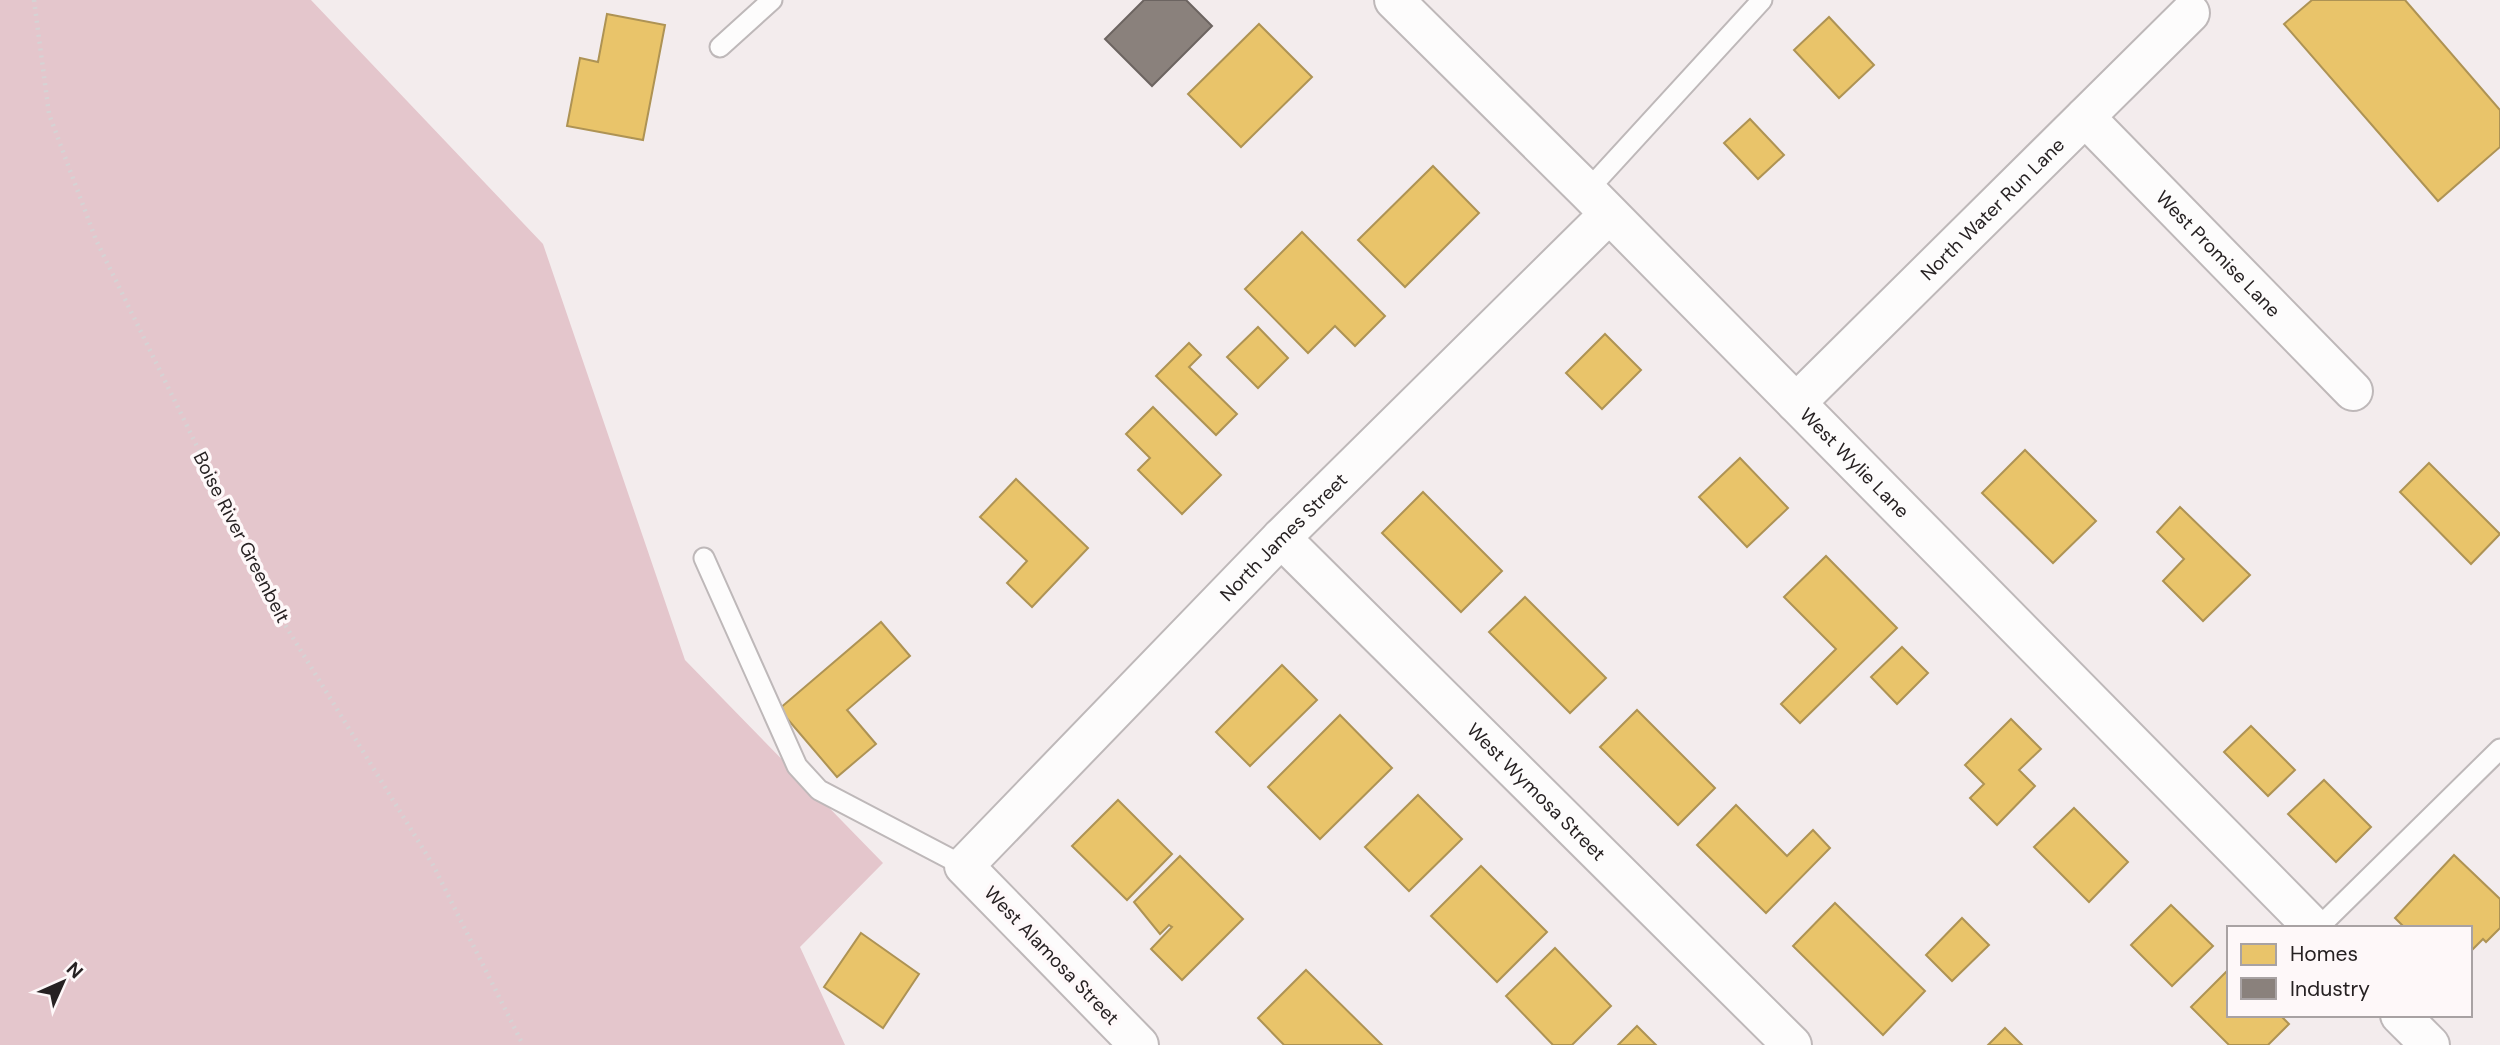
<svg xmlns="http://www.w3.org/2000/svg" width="2500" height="1045" font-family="'DM Sans',sans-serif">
<rect width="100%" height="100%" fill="#f3eced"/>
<!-- forest -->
<polygon fill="#e4c6cc" points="0,0 311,0 543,244 685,660 883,863 800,947 845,1045 0,1045"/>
<!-- homes -->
<g fill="#e9c46a" stroke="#ae9354" stroke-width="2">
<polygon points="2312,0 2405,0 2500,110 2500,147 2438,201 2284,24"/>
<polygon points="607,14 665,25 643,140 567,126 580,58 598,62"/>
<polygon points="1829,17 1874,65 1839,98 1794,50"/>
<polygon points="1259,24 1312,77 1241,147 1188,94"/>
<polygon points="1750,119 1784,155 1758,179 1724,143"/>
<polygon points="1433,166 1479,213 1405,287 1358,240"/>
<polygon points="1302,232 1385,316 1355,346 1335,326 1308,353 1245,289"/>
<polygon points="1258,327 1288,358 1258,388 1227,357"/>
<polygon points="1605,334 1641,370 1602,409 1566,373"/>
<polygon points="1189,343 1201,355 1189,367 1237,414 1216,435 1156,376"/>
<polygon points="1153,407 1221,475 1182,514 1138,470 1150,458 1126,434"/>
<polygon points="2025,450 2096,521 2053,563 1982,493"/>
<polygon points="1740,458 1788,508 1747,547 1699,497"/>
<polygon points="2429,463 2500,534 2471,564 2400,492"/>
<polygon points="1016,479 1088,548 1032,607 1007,583 1027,561 980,517"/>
<polygon points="1423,492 1502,571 1461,612 1382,533"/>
<polygon points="2180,507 2250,575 2203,621 2163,581 2184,559 2157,532"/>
<polygon points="1826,556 1897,628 1800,723 1781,704 1836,649 1784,597"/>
<polygon points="1525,597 1606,678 1570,713 1489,632"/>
<polygon points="881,622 910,656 847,710 876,744 837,777 779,709"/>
<polygon points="1902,647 1928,673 1897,704 1871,677"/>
<polygon points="1282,665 1317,700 1250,766 1216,732"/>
<polygon points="1637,710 1715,788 1678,825 1600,747"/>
<polygon points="1340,715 1392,768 1320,839 1268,787"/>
<polygon points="2011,719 2041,749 2019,770 2035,786 1997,825 1970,798 1984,784 1965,765"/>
<polygon points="2251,726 2295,770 2268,796 2224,752"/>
<polygon points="2324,780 2371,827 2336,862 2288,814"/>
<polygon points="1418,795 1462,839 1409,891 1365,847"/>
<polygon points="1118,800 1172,854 1127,900 1072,846"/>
<polygon points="1736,805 1787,856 1813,830 1830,848 1766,913 1697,845"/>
<polygon points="2074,808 2128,862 2089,902 2034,847"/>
<polygon points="2454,855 2500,899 2500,928 2486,942 2483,939 2470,952 2470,928 2405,928 2395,918"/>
<polygon points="1180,856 1243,919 1182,980 1151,949 1172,927 1169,925 1160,934 1134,902"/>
<polygon points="1481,866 1547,932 1497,982 1431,916"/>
<polygon points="1835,903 1925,991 1883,1035 1793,946"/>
<polygon points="2171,905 2213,946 2172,986 2131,945"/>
<polygon points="1962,918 1989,945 1952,981 1926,955"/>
<polygon points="861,933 919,974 883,1028 824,987"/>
<polygon points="1555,948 1611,1006 1572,1045 1553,1045 1506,996"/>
<polygon points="2229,969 2229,1015 2280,1015 2289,1024 2268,1045 2229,1045 2191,1007"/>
<polygon points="1306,970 1382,1045 1284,1045 1258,1018"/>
<polygon points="1637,1026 1656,1045 1618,1045"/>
<polygon points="2005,1028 2022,1045 1988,1045"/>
</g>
<!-- industry -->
<polygon fill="#8a817c" stroke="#6c6461" stroke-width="2" points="1144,0 1186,0 1212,26 1152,86 1105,39"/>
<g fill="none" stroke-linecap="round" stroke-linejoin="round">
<!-- service casing -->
<g stroke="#beb8b9" stroke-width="23">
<g id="service">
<polyline points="720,47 772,0"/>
<polyline points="1587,191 1762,0"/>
<polyline points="704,558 797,766 819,790 964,866"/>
<polyline points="2318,928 2500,749"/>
</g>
</g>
<!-- minor casing -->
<g stroke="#beb8b9" stroke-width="42">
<g id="minor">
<path id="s1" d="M1394 0 1587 191 2314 928"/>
<path id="s2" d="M2085 117 2353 391"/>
<path id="s3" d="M1796 403 2190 13"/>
<path id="s4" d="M1281 538 1792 1045"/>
<polyline points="2400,1015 2430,1045"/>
<path id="s5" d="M1139 1045 964 866 1281 538 1609 214"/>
</g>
</g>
<!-- path -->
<polyline stroke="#d6d3d4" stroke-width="4.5" stroke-dasharray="2 5" stroke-linecap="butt" points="34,0 49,114 96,240 282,620 433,865 523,1045"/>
<!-- service -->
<use href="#service" stroke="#fdfcfc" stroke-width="19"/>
<!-- minor -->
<use href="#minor" stroke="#fdfcfc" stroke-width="38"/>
</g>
<g text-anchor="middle" stroke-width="7" stroke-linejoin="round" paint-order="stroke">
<!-- street labels -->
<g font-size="19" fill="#262122" stroke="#fef8f9">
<text dy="7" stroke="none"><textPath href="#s3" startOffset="276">North Water Run Lane</textPath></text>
<text dy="7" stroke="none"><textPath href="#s2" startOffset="191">West Promise Lane</textPath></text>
<text dy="7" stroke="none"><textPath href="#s1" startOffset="653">West Wylie Lane</textPath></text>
<text transform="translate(242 537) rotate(63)" y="7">Boise River Greenbelt</text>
<text dy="7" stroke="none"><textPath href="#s5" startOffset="709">North James Street</textPath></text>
<text dy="7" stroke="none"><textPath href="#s4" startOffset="360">West Wymosa Street</textPath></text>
<text transform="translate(1052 955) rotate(46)" y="7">West Alamosa Street</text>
</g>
</g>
<!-- legend -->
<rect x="2227" y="926" width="245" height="91" fill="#fef8f9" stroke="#a8a2a3" stroke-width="2"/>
<rect x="2241" y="944" width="35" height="21" fill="#e9c46a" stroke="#a8a2a3" stroke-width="2"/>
<text x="2290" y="961" font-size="21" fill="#262122">Homes</text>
<rect x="2241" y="978" width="35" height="21" fill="#8a817c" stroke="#a8a2a3" stroke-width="2"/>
<text x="2290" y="996" font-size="21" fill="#262122">Industry</text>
<!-- north arrow -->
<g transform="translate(63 982) rotate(45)" stroke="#fef8f9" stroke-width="5" paint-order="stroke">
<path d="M0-5L12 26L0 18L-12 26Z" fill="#262122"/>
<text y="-10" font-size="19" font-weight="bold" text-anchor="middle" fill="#262122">N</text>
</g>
</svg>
